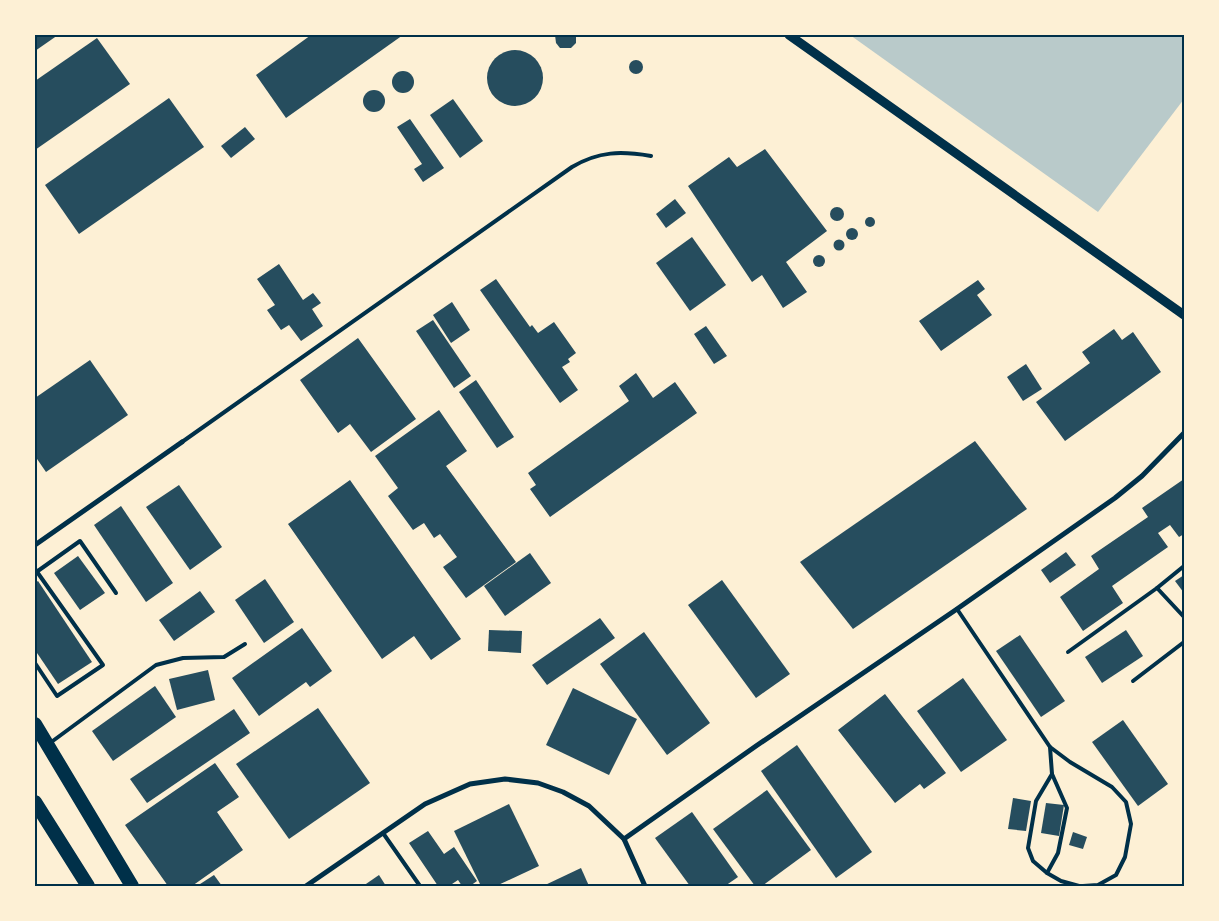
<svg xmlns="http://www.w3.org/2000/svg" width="1219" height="921" font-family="Manrope,sans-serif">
<rect width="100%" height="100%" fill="#fdf0d5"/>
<!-- green -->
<polygon fill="#b9caca" points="850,35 1184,35 1184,99 1098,212"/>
<!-- building -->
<g fill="#264d5e">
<polygon points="35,35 58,35 35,51"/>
<polygon points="311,35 403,35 286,118 256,75"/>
<polygon points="555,35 576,35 576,43 571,48 560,48 556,43"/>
<polygon points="97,38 130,84 35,150 35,81"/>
<circle cx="515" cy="78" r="28"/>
<circle cx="636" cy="67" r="7"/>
<circle cx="403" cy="82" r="11"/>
<circle cx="374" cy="101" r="11"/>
<polygon points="169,98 204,147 79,234 45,185"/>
<polygon points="453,99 483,141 460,158 430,115"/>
<polygon points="410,119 444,168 423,182 414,169 422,164 397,127"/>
<polygon points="245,127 255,139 231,158 221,146"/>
<polygon points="765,149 827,231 786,262 807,292 783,308 762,275 752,282 688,186 729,157 737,167"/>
<polygon points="675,199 686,213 666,228 656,214"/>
<circle cx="837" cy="214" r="7"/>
<circle cx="870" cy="222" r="5"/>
<circle cx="852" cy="234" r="6"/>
<polygon points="692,237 726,285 690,311 656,263"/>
<circle cx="839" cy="245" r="5.5"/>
<circle cx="819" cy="261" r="6"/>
<polygon points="279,264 303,300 313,293 321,303 312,309 323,326 301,341 289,325 281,330 267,310 275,305 257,279"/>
<polygon points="496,279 530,327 532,325 538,333 554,322 576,353 568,359 570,362 562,367 578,390 560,403 480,290"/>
<polygon points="978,280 985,289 977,295 992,315 941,351 919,321"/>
<polygon points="452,302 470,330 451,343 433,315"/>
<polygon points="433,320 471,376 454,388 416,331"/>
<polygon points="706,326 727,356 714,364 694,334"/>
<polygon points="1114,329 1122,340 1133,332 1161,372 1065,441 1036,402 1090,363 1082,352"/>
<polygon points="358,338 416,419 371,452 350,424 338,433 300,380"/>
<polygon points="90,360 128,415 46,472 35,456 35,398"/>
<polygon points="1026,364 1042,389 1023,401 1007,377"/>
<polygon points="636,373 653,398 675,382 697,413 550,517 530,489 536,485 528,473 629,401 619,386"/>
<polygon points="476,380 514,437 497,448 459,392"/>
<polygon points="439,410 467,451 446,466 516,562 466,598 443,567 457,557 440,534 434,538 424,523 413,530 388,496 398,488 375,456"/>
<polygon points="975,441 1027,509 853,629 800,562"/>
<polygon points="1184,479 1184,534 1179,537 1170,525 1158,533 1168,547 1112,586 1123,603 1083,631 1060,597 1099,569 1091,556 1148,517 1142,508"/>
<polygon points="350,480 461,639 431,660 414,636 382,659 288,524"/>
<polygon points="179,485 222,547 190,570 146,507"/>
<polygon points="121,506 173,583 146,602 94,525"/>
<polygon points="1066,552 1076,565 1050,583 1041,570"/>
<polygon points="530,553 551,583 505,616 484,586"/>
<polygon points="78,556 105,593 80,610 54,573"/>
<polygon points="1184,575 1184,593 1175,581"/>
<polygon points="265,579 294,622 264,643 235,600"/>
<polygon points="722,580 790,674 756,698 688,605"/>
<polygon points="38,581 92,662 58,684 35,650 35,583"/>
<polygon points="200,591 215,612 174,641 159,620"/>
<polygon points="600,618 615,638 547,685 532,665"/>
<polygon points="302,628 332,671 310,687 306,682 259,716 232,678"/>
<polygon points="489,630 522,631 521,653 488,651"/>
<polygon points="1126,630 1143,656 1102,683 1085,657"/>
<polygon points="644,632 710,723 667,755 600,664"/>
<polygon points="1020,635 1065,701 1041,717 996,651"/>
<polygon points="208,670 215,700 177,710 169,679"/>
<polygon points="963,678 1007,740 961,772 917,711"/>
<polygon points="155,686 176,717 113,761 92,731"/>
<polygon points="573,688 637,719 609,775 546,745"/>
<polygon points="885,694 946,773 924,789 920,784 895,803 838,730"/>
<polygon points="318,708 370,783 289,839 236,764"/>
<polygon points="234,709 250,733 147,803 130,779"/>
<polygon points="1123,720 1168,784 1138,806 1092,742"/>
<polygon points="797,745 872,852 836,878 761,771"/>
<polygon points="215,763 239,797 217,812 243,850 192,886 168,886 125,825"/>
<polygon points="767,790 811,850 762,886 755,886 713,829"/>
<polygon points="1013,798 1031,801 1026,831 1008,829"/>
<polygon points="1046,803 1064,805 1059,836 1041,833"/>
<polygon points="509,804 539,866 496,886 481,886 454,831"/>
<polygon points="692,812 738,877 725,886 690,886 655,838"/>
<polygon points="428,831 444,854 454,847 477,881 470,886 462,886 458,880 449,886 438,886 409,843"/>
<polygon points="1073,832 1087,837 1083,849 1069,845"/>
<polygon points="581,868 589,886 543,886"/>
<polygon points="214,875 222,886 197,886"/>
<polygon points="379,875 386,886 363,886"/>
</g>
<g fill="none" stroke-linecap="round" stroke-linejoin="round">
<!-- service -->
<g stroke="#003049" stroke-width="4">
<path d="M182 442 572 167C599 151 621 151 651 156"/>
<polyline points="1184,566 1157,588 1184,617"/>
<polyline points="35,569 103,665 57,696 35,663"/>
<polyline points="35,573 80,541 116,593"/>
<polyline points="957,609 1050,747 1070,762 1112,787 1126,802 1131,824 1125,857 1116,875 1098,885 1083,886"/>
<polyline points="1068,652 1157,588"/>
<polyline points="1133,681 1184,642"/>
<polyline points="50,743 156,665 183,658 224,657 245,644"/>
<polyline points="1050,747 1052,774 1036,801 1028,848 1033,861 1047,873 1061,881 1079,886"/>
<polyline points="383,833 420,886"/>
<polyline points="1047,873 1058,853 1067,808 1052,774"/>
</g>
<!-- minor -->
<g stroke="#003049" stroke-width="5">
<polyline points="35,545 182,442"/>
<polyline points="624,839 756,746 957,609 1115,498 1142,476 1184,433"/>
<polyline points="306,886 425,804 470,784 505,779 538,783 563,792 589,806 624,839 645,886"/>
</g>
<!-- tertiary -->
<polyline stroke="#003049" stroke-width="9" points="789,35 1184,315"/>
<!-- trunk -->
<g stroke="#003049" stroke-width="14">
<polyline points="35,724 132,886"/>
<polyline points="35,802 88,886"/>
</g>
</g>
<!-- border -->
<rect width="1219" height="921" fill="none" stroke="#fdf0d5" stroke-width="72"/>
<rect x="36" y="36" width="1147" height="849" fill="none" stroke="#003049" stroke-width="2"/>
</svg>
